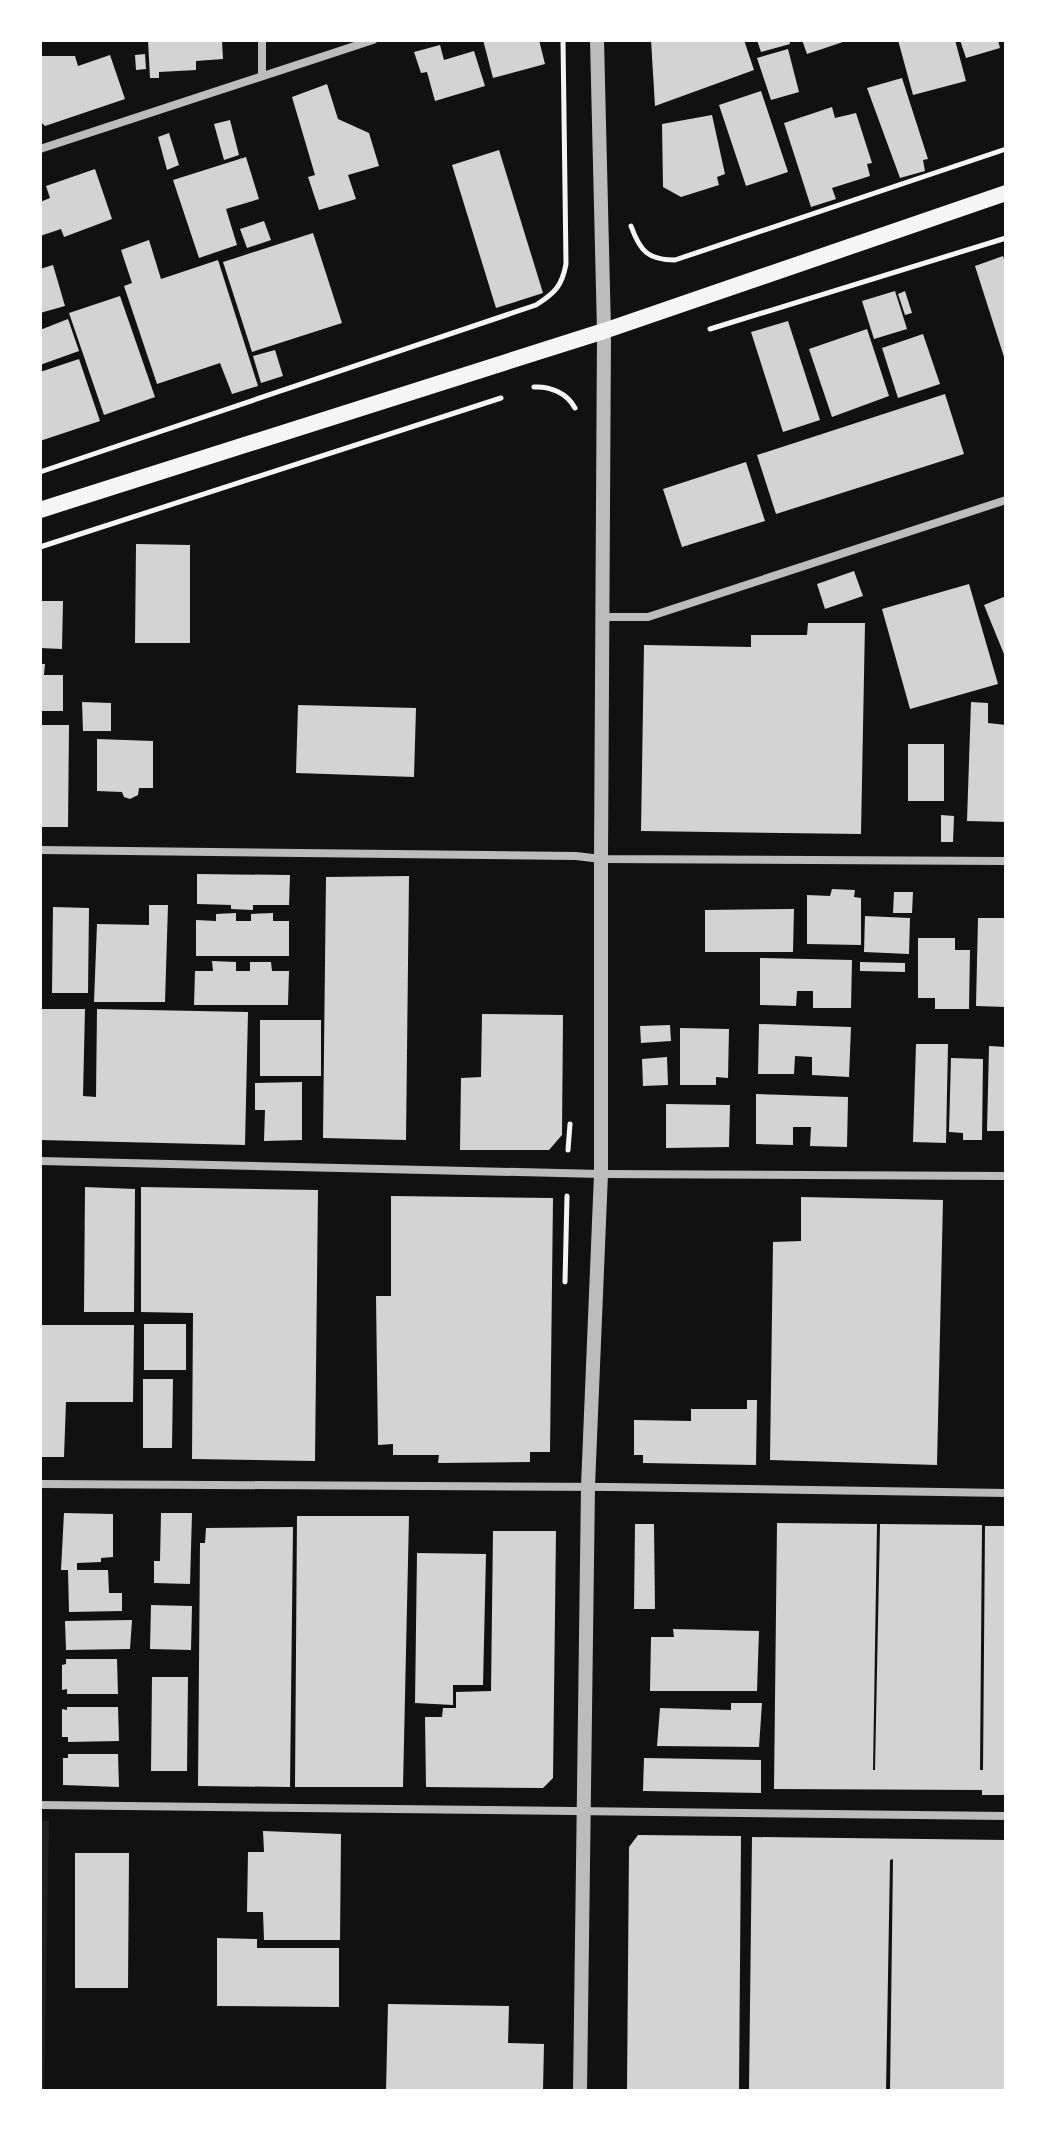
<svg xmlns="http://www.w3.org/2000/svg" width="1046" height="2131" font-family="Lato,sans-serif">
<rect width="100%" height="100%" fill="#111"/>
<!-- green -->
<polygon fill="#202020" points="40,1821 49,1821 44,2091 40,2091"/>
<!-- building -->
<g fill="#d3d3d3">
<polygon points="148,40 222,40 223,59 196,61 196,70 159,72 159,78 150,78"/>
<polygon points="483,40 539,40 545,64 493,78"/>
<polygon points="651,40 744,40 754,70 655,106"/>
<polygon points="757,40 789,40 790,44 761,52"/>
<polygon points="802,40 846,40 846,41 807,54"/>
<polygon points="898,40 955,40 966,81 913,95"/>
<polygon points="960,40 998,40 1000,48 966,58"/>
<polygon points="440,45 444,60 474,51 485,86 435,101 427,72 421,73 414,52"/>
<polygon points="788,49 799,92 771,100 757,58"/>
<polygon points="145,54 146,69 136,70 135,55"/>
<polygon points="110,55 125,99 45,126 40,121 40,56 75,56 78,66"/>
<polygon points="902,78 928,159 923,160 925,171 900,178 867,88"/>
<polygon points="327,84 338,119 369,133 379,166 348,175 356,199 319,210 308,177 315,175 292,97"/>
<polygon points="761,91 788,172 746,186 719,105"/>
<polygon points="832,107 835,118 856,113 872,163 867,164 870,176 832,188 836,199 811,207 784,123"/>
<polygon points="712,115 725,174 717,177 719,185 681,197 663,187 662,124"/>
<polygon points="230,120 239,155 224,160 214,124"/>
<polygon points="169,133 179,165 167,170 158,137"/>
<polygon points="499,150 543,293 496,308 452,165"/>
<polygon points="246,157 259,199 226,209 237,245 199,258 173,180"/>
<polygon points="95,169 112,219 64,237 61,229 40,236 40,202 50,198 46,186"/>
<polygon points="264,221 271,240 247,248 240,229"/>
<polygon points="313,233 342,323 252,352 223,262"/>
<polygon points="149,240 161,279 218,260 258,386 232,394 220,363 157,384 124,286 132,283 121,250"/>
<polygon points="1003,256 1006,266 1005,360 975,266"/>
<polygon points="53,265 65,306 40,313 40,269"/>
<polygon points="895,291 907,329 874,339 862,301"/>
<polygon points="905,291 912,313 905,315 898,294"/>
<polygon points="120,296 155,397 104,415 69,313"/>
<polygon points="68,319 79,351 40,365 40,330"/>
<polygon points="788,321 820,420 783,432 751,332"/>
<polygon points="867,329 889,396 832,417 809,349"/>
<polygon points="923,334 940,384 898,398 882,348"/>
<polygon points="275,350 283,376 261,383 253,356"/>
<polygon points="79,359 100,421 40,441 40,372"/>
<polygon points="945,394 964,454 776,514 757,455"/>
<polygon points="746,462 765,521 682,547 663,489"/>
<polygon points="136,544 190,545 190,643 135,643"/>
<polygon points="854,571 863,596 825,609 817,584"/>
<polygon points="969,584 998,684 910,709 882,609"/>
<polygon points="1006,596 1006,659 984,605"/>
<polygon points="40,601 63,601 62,649 40,648"/>
<polygon points="808,623 865,623 861,834 641,831 644,645 751,647 751,635 807,635"/>
<polygon points="40,664 45,664 44,675 63,675 63,711 40,711"/>
<polygon points="82,702 111,703 111,731 83,731"/>
<polygon points="971,702 988,703 988,723 1006,725 1006,822 967,821"/>
<polygon points="298,705 416,708 414,777 296,773"/>
<polygon points="40,725 69,725 68,827 40,827"/>
<polygon points="97,739 153,741 153,788 139,788 138,795 130,799 124,797 122,792 97,791"/>
<rect x="908" y="744" width="36" height="57"/>
<polygon points="941,815 954,816 953,842 941,842"/>
<polygon points="197,874 290,875 289,905 253,905 253,910 231,909 231,905 197,904"/>
<polygon points="409,876 406,1140 323,1138 326,877"/>
<polygon points="832,889 855,890 854,897 861,898 861,945 807,944 807,895 830,896"/>
<polygon points="894,892 913,892 912,913 893,913"/>
<polygon points="149,905 168,905 165,1002 94,1002 97,924 149,925"/>
<polygon points="53,907 89,908 88,993 52,993"/>
<polygon points="794,909 793,952 705,952 705,910"/>
<polygon points="236,913 236,921 251,921 251,914 273,913 273,921 289,921 289,956 196,956 196,920 216,921 216,914"/>
<polygon points="865,916 910,918 909,954 864,952"/>
<polygon points="978,918 1006,918 1006,1007 976,1006"/>
<polygon points="918,938 955,938 955,950 970,950 969,1009 935,1009 935,998 918,998"/>
<polygon points="760,958 852,960 851,1008 813,1008 813,991 797,991 796,1006 760,1005"/>
<polygon points="212,961 236,962 236,971 250,971 250,962 271,962 272,971 289,971 288,1005 194,1005 195,971 213,971"/>
<polygon points="860,962 905,963 905,972 860,971"/>
<polygon points="40,1009 85,1009 83,1096 96,1097 97,1009 248,1012 245,1145 40,1140"/>
<polygon points="482,1014 563,1015 562,1135 549,1150 460,1150 461,1078 481,1077"/>
<rect x="260" y="1020" width="61" height="56"/>
<polygon points="759,1024 851,1027 849,1077 812,1075 812,1057 795,1056 794,1074 758,1074"/>
<polygon points="670,1025 671,1041 641,1043 640,1026"/>
<polygon points="680,1028 729,1029 728,1078 716,1077 716,1085 680,1085"/>
<polygon points="916,1044 948,1044 946,1143 913,1142"/>
<polygon points="989,1046 1006,1047 1006,1131 987,1131"/>
<polygon points="667,1057 668,1085 643,1086 642,1059"/>
<polygon points="951,1058 983,1059 982,1140 963,1140 963,1133 949,1132"/>
<polygon points="302,1082 302,1140 264,1141 265,1110 255,1110 255,1083"/>
<polygon points="756,1094 848,1097 847,1147 810,1146 811,1127 793,1127 793,1145 756,1144"/>
<polygon points="666,1104 730,1105 729,1147 666,1148"/>
<polygon points="85,1187 135,1189 134,1312 84,1312"/>
<polygon points="141,1187 318,1190 315,1461 192,1459 193,1313 141,1312"/>
<polygon points="391,1196 553,1198 550,1452 530,1452 530,1462 438,1463 439,1455 393,1455 393,1444 378,1445 376,1296 391,1296"/>
<polygon points="801,1197 943,1200 937,1465 770,1460 773,1242 801,1241"/>
<rect x="144" y="1324" width="42" height="46"/>
<polygon points="40,1325 134,1325 133,1402 66,1402 64,1457 40,1457"/>
<polygon points="143,1379 173,1379 172,1448 143,1448"/>
<polygon points="747,1400 757,1400 756,1465 643,1463 643,1455 634,1455 634,1420 691,1421 691,1409 747,1409"/>
<polygon points="64,1513 113,1514 113,1557 101,1558 101,1562 77,1563 77,1570 108,1570 109,1593 122,1593 122,1611 69,1612 68,1570 61,1570"/>
<polygon points="161,1513 192,1513 190,1584 154,1583 154,1561 160,1561"/>
<polygon points="297,1516 409,1516 403,1787 295,1787"/>
<polygon points="777,1523 877,1524 873,1770 875,1770 880,1524 982,1525 980,1770 983,1770 985,1526 1006,1526 1006,1795 982,1795 982,1790 774,1789"/>
<polygon points="635,1524 654,1524 655,1609 634,1609"/>
<polygon points="293,1527 290,1787 198,1786 200,1543 205,1543 206,1528"/>
<polygon points="493,1531 556,1531 553,1778 543,1788 426,1787 425,1717 442,1717 443,1708 456,1708 456,1692 491,1691"/>
<polygon points="417,1553 486,1554 483,1685 453,1685 453,1705 415,1703"/>
<polygon points="151,1605 192,1606 191,1650 150,1649"/>
<polygon points="132,1620 130,1649 66,1650 65,1621"/>
<polygon points="673,1629 759,1631 757,1691 650,1691 651,1637 674,1637"/>
<polygon points="66,1659 117,1659 118,1694 67,1694 67,1689 62,1690 62,1665 66,1664"/>
<polygon points="152,1677 188,1677 187,1771 151,1771"/>
<polygon points="731,1703 762,1703 759,1747 657,1746 660,1708 731,1710"/>
<polygon points="67,1707 118,1707 119,1741 68,1742 68,1737 62,1737 62,1709 67,1710"/>
<polygon points="68,1754 118,1754 119,1787 63,1785 63,1758 68,1758"/>
<polygon points="644,1758 761,1760 761,1793 643,1791"/>
<polygon points="263,1831 341,1834 340,1940 264,1940 263,1912 247,1912 248,1852 264,1852"/>
<polygon points="638,1835 741,1836 739,2091 627,2091 629,1847"/>
<polygon points="752,1837 1006,1840 1006,2091 890,2091 893,1859 890,1860 886,2091 749,2091"/>
<polygon points="75,1853 129,1853 128,1988 75,1988"/>
<polygon points="217,1938 257,1939 257,1948 339,1948 339,2007 217,2006"/>
<polygon points="388,2004 509,2006 508,2043 544,2044 543,2091 386,2091"/>
</g>
<g fill="none" stroke-linecap="round" stroke-linejoin="round">
<!-- path -->
<g stroke="#f5f5f5" stroke-width="5">
<path d="M631 226C640 251 648 260 675 260L1006 149"/>
<polyline points="710,329 1006,238"/>
<path d="M534 387C550 386 567 393 575 408"/>
<path d="M40 472 536 305C555 293 562 286 566 264L563 40"/>
<polyline points="40,547 501,398"/>
<polyline points="568,1150 570,1124"/>
<polyline points="565,1282 567,1196"/>
</g>
<!-- minor -->
<g stroke="#bcbcbc" stroke-width="8">
<polyline points="262,40 262,76"/>
<polyline points="40,149 373,40"/>
<polyline points="603,617 648,617 1006,500"/>
<polyline points="40,850 576,856 601,859 1006,861"/>
<polyline points="40,1161 601,1174 1006,1176"/>
<polyline points="40,1484 613,1487 1006,1493"/>
<polyline points="40,1805 1006,1816"/>
</g>
<!-- tertiary -->
<polyline stroke="#bcbcbc" stroke-width="14" points="580,2091 588,1486 601,1174 601,859 604,331 597,40"/>
<!-- secondary -->
<polyline stroke="#f5f5f5" stroke-width="16" points="40,510 604,331 1006,193"/>
</g>
<!-- border -->
<rect width="1046" height="2131" fill="none" stroke="#ffffff" stroke-width="84"/>
</svg>
